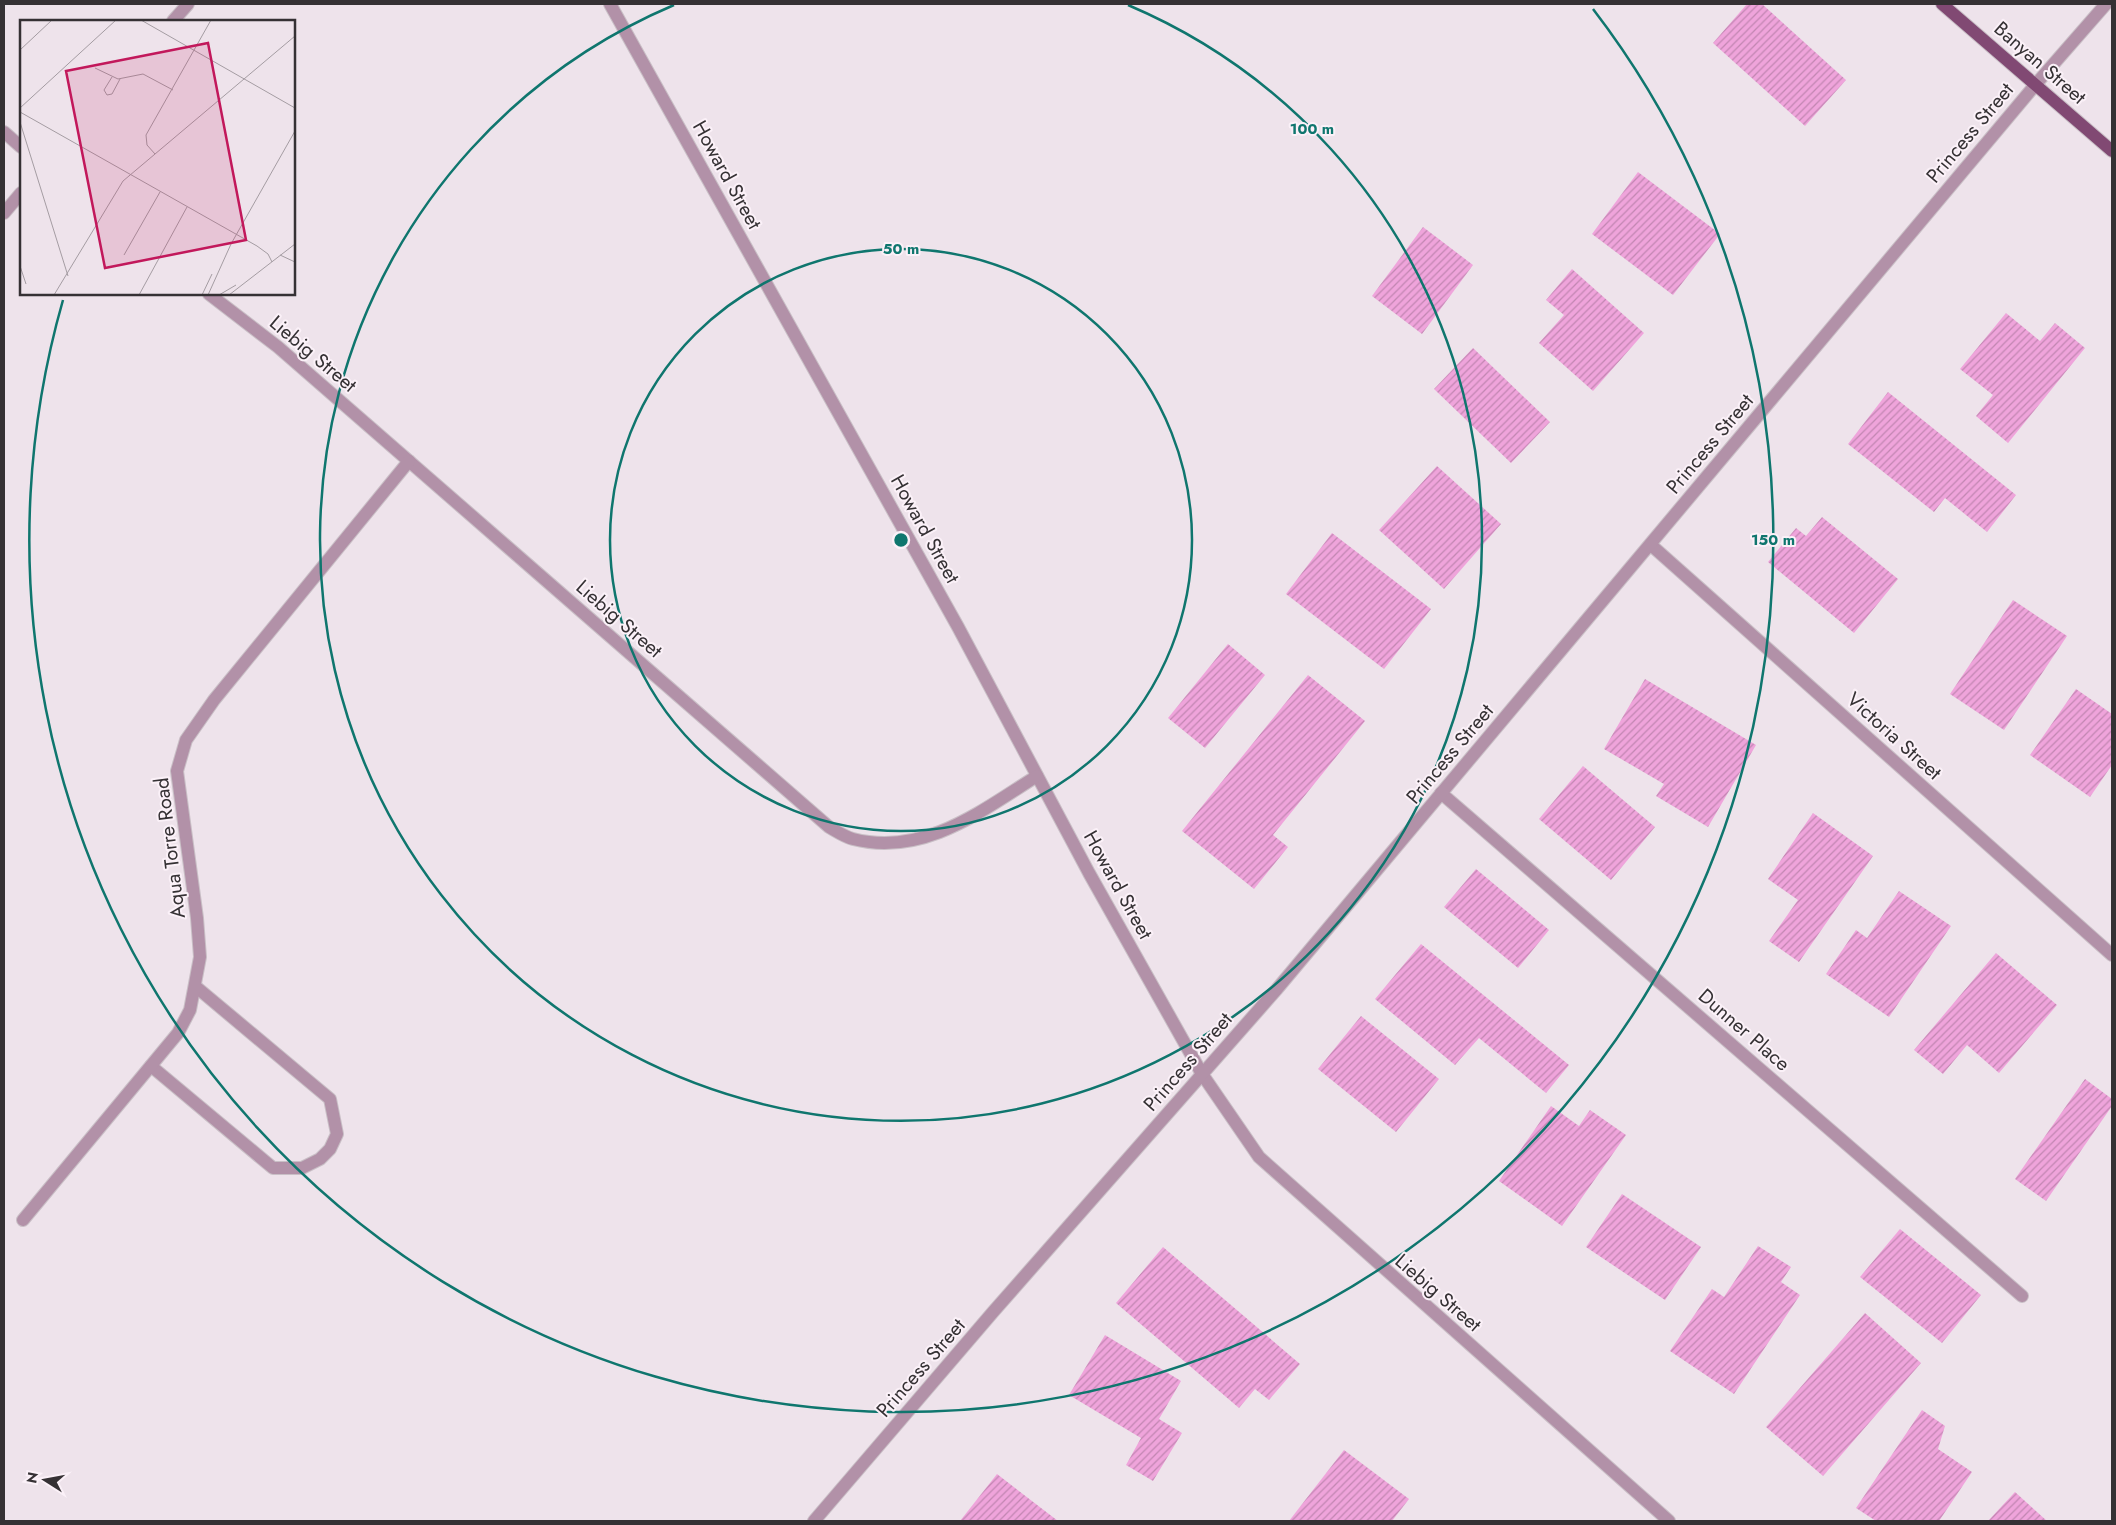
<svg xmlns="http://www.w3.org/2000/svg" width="2116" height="1525" font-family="Jost,sans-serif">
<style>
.building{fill:url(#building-hatch)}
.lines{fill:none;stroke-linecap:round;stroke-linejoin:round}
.lane-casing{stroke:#c9bfc6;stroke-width:14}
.street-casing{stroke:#c9bfc6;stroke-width:14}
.primary-casing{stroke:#c9bfc6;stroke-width:14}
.lane{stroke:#b291a8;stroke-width:12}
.street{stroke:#b291a8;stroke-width:12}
.primary{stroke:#814973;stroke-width:12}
.ring{fill:none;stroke:#0f766e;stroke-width:2.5}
.labels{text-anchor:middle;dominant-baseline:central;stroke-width:4;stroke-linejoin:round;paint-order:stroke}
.street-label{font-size:20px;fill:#353134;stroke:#fbf1f8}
.inset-road{fill:none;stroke:#a49ca2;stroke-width:1}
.view{fill:#c2185b;fill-opacity:0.15;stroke:#c2185b;stroke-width:2.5}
.inset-edge{fill:none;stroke:#353134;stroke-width:2.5}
.centre{fill:#0f766e;stroke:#fbf1f8;stroke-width:2.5}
.ring-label{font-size:15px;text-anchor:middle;font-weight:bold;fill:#0f766e;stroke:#fbf1f8;stroke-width:4;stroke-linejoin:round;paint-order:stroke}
</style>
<defs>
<pattern id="building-hatch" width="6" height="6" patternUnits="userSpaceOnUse" patternTransform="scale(1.25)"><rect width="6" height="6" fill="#efa4db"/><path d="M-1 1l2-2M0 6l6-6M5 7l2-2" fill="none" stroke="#c286b2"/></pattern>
</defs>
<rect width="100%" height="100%" fill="#eee3eb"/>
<g class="building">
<path d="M 1747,4 L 1762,4 L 1846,80 L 1805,126 L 1713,43 Z"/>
<path d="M 1638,172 L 1720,234 L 1673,295 L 1592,234 Z"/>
<path d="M 1423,227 L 1473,265 L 1422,334 L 1372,296 Z"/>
<path d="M 1572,269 L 1644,333 L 1593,391 L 1539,343 L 1564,315 L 1546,300 Z"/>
<path d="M 2006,313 L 2040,341 L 2055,323 L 2085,348 L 2008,443 L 1976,416 L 1993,395 L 1960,369 Z"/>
<path d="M 1473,348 L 1550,422 L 1511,463 L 1434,389 Z"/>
<path d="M 1888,392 L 2016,495 L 1987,532 L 1945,498 L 1934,512 L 1848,444 Z"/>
<path d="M 1437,466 L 1501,524 L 1444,589 L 1379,530 Z"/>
<path d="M 1822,517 L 1898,579 L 1854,633 L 1768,562 L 1796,528 L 1806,536 Z"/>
<path d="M 1332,533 L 1431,609 L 1384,669 L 1286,594 Z"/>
<path d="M 2013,600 L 2067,636 L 2004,730 L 1950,694 Z"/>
<path d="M 1228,644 L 1265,675 L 1205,748 L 1168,718 Z"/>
<path d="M 1308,675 L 1365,721 L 1273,835 L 1288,847 L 1254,889 L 1182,831 Z"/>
<path d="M 1645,679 L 1756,745 L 1708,827 L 1656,796 L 1664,784 L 1604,749 Z"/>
<path d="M 2076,689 L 2112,714 L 2112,765 L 2090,797 L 2030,755 Z"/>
<path d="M 1583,766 L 1655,827 L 1611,880 L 1539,819 Z"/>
<path d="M 1813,813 L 1873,856 L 1799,962 L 1769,941 L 1798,900 L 1768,879 Z"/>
<path d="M 1476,869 L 1549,930 L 1518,968 L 1444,907 Z"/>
<path d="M 1899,891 L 1951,926 L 1889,1017 L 1826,974 L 1856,930 L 1867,938 Z"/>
<path d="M 1421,944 L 1569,1065 L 1546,1093 L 1479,1038 L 1455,1065 L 1375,999 Z"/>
<path d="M 1996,953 L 2057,1005 L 1999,1073 L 1967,1045 L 1943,1074 L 1914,1050 Z"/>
<path d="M 1361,1016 L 1439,1079 L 1396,1132 L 1318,1069 Z"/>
<path d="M 2085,1079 L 2112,1099 L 2112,1106 L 2046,1201 L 2015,1179 Z"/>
<path d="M 1551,1106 L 1579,1126 L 1590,1110 L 1626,1135 L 1562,1226 L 1499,1181 Z"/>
<path d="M 1622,1194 L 1701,1247 L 1665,1300 L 1586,1247 Z"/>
<path d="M 1900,1229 L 1981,1295 L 1942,1343 L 1860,1277 Z"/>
<path d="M 1758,1246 L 1791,1267 L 1781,1282 L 1800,1295 L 1734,1394 L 1670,1351 L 1712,1289 L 1724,1297 Z"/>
<path d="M 1163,1247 L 1300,1364 L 1269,1400 L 1255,1389 L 1239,1408 L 1116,1303 Z"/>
<path d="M 1865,1313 L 1921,1363 L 1823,1476 L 1766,1427 Z"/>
<path d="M 1105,1335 L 1181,1381 L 1159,1419 L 1182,1433 L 1153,1481 L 1126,1465 L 1141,1438 L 1069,1395 Z"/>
<path d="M 1922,1410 L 1945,1426 L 1938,1449 L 1972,1472 L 1939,1521 L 1876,1521 L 1856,1508 Z"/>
<path d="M 1344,1450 L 1409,1499 L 1392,1521 L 1289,1521 Z"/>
<path d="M 997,1474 L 1058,1521 L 960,1521 Z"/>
<path d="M 2015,1492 L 2047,1521 L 1988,1521 Z"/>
</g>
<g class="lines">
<g class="lane-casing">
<g id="lane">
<path d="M 1441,793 L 2022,1296"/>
<path d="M 151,1066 L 273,1168 L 302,1168 L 320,1159 L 330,1149 L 337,1134 L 330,1099 L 195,986"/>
</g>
</g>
<g class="street-casing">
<g id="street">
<path d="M 610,4 L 958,627 L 1089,873 L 1202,1074 L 1259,1157 L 1669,1521"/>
<path d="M 173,21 L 188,4"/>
<path d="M 4,132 L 21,147"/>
<path d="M 4,213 L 21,193"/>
<path d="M 209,294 L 278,347 L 829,827 C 836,831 845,837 853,839 C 924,857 981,811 1037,776"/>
<path d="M 1651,545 L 2112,955"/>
<path d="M 23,1220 L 178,1033 L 190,1010 L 200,957 L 197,918 L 177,771 L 186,740 L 214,700 L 409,461"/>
<path d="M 814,1521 L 993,1312 L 1277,989 L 2036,84 L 2106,4"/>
</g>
</g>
<g class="primary-casing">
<path id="primary" d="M 1942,4 L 2112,151"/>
</g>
<use href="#lane" class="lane"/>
<use href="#street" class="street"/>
<use href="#primary" class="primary"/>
</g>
<g class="ring">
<circle cx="901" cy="540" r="291"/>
<path d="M1128 5A581 581 0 1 1 674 5"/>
<path d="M1593 9A872 872 0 1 1 63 300"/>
</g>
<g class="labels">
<g class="street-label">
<text transform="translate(2040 63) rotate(41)">Banyan Street</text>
<text transform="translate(1970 133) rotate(-50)">Princess Street</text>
<text transform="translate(727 175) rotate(61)">Howard Street</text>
<text transform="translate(313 354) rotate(40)">Liebig Street</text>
<text transform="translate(1710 444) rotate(-50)">Princess Street</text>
<text transform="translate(925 529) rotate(61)">Howard Street</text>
<text transform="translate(619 619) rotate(41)">Liebig Street</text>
<text transform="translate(1894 736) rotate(42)">Victoria Street</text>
<text transform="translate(1450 754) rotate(-50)">Princess Street</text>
<text transform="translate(170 848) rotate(-97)">Aqua Torre Road</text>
<text transform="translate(1118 885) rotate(61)">Howard Street</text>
<text transform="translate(1744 1030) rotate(41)">Dunner Place</text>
<text transform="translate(1188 1062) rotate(-49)">Princess Street</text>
<text transform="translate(1438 1293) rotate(41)">Liebig Street</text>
<text transform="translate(921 1368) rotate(-49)">Princess Street</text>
</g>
</g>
<g transform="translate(20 20)">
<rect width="275" height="275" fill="#eee3eb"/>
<path class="inset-road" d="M 121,0 L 275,88M 0,30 L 32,0M 75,48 L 98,59 L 123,54 L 153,70M 92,57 L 84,70 L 87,75 L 92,74 L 100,59M 0,88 L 96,0M 0,92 L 237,226 L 248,234 L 252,242M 0,102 L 48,256M 135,134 L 127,125 L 126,115 L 191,0M 104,235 L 140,172M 260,235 L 275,242M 0,246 L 6,264M 34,275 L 103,161 L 275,16M 119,275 L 167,187M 182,275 L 192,254M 188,275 L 211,224 L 275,111M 199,275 L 216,265M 209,275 L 275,224"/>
<path class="view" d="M 188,23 L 226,220 L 85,248 L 46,51 Z"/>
<rect width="275" height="275" class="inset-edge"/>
</g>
<circle cx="901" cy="540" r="8" class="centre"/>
<g class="ring-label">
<text x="1312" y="134">100 m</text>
<text x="901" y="254">50 m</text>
<text x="1773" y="545">150 m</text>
</g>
<rect width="2116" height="1525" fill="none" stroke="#353134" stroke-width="10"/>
<g transform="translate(45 1480) rotate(281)" stroke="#fbf1f8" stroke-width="4" paint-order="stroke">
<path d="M0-4L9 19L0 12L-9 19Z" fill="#353134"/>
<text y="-8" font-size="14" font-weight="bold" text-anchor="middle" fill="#353134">N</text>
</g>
</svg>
